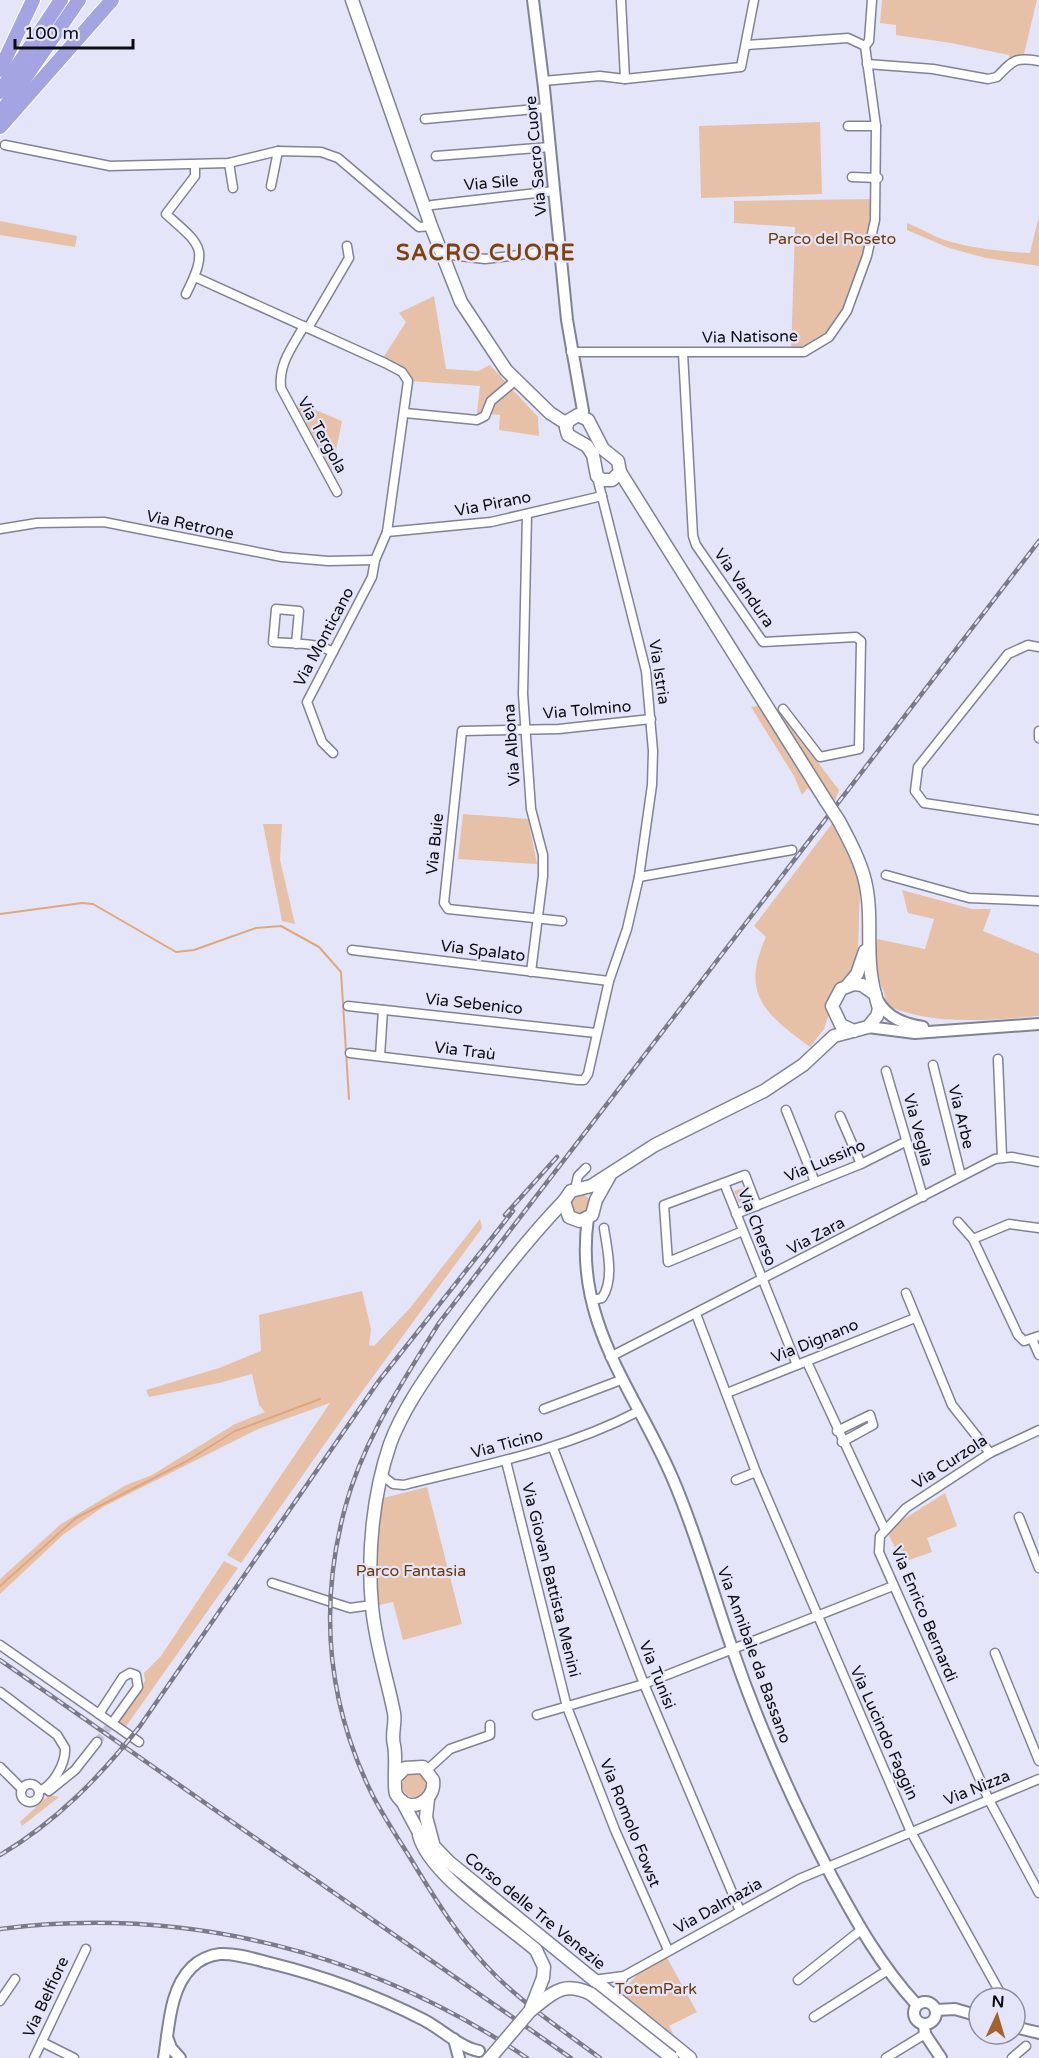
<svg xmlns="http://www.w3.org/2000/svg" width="1039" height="2058" font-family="'Varela Round',sans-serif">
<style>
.green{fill:#e7c1a7}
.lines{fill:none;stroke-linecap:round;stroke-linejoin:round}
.stream{stroke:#e0a77f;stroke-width:2}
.minor-tunnel{stroke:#c4c4d6;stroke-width:8;stroke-dasharray:8 4;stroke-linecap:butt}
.minor-casing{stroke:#818294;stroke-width:11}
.tertiary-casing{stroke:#818294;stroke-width:14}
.secondary-casing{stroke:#818294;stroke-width:15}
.trunk-casing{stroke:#fff;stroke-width:16}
.minor{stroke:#fff;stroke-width:8}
.tertiary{stroke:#fff;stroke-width:10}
.secondary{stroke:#fff;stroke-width:12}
.trunk{stroke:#a4a4e2;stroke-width:14}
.rail-casing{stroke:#7a7a88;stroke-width:4.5}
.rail{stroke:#e4e5f9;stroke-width:2;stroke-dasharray:7;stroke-linecap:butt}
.secondary-bridge-casing{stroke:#818294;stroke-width:15;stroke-linecap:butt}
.secondary-bridge{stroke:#fff;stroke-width:12}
.labels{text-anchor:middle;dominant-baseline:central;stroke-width:4.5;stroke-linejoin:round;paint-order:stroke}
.street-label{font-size:16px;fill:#0c0c13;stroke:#e4e5f9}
.park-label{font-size:16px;fill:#6d3808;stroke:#e4e5f9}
.district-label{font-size:22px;font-weight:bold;letter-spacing:1.5px;fill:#7c420f;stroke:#e4e5f9}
</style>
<rect width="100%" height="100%" fill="#e4e5f9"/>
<g class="green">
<path d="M 882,0 L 1037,0 L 1024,54 L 1020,59 L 1011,61 L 1009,55 L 951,43 L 896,35 L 896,25 L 880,23 Z"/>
<path d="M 820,122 L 822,194 L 701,198 L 699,126 Z"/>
<path d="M 874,199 C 868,242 860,302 829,335 C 821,343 802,348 791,354 L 795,227 L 734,223 L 734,201 Z"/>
<path d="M 1039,216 L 1039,266 L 986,258 L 949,248 L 907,230 L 907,223 C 918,227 926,232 937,237 C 960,247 1004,252 1030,253 Z"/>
<path d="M 0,221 L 77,236 L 75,247 L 0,235 Z"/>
<path d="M 434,296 L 446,369 L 478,371 L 490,365 L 538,417 L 539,436 L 499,430 L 500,415 L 477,413 L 480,386 L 410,381 L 406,368 L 383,358 L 406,322 L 399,313 Z"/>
<path d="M 301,404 L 342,421 L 332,470 L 297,406 Z"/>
<path d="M 762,705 L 827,813 L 808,788 L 802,795 L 794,776 L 751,707 Z"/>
<path d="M 778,710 L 839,790 L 835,801 L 828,792 Z"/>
<path d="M 463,814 L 528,819 L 537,864 L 458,859 Z"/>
<path d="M 834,821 L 853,865 L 860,889 L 858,948 L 851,972 L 832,990 L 829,1014 L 824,1029 L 810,1047 C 765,1014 740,994 766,937 L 754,926 Z"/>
<path d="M 263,824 L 282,824 L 280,860 L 295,924 L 282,921 Z"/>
<path d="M 902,890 L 972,909 L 991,909 L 983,931 L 1039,954 L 1039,1016 C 986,1020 937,1026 887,1006 L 884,992 L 873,967 L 877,939 L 925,949 L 934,919 L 908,913 Z"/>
<path d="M 746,1187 L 751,1198 L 739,1203 L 734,1191 Z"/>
<circle cx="580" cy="1204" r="10"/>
<path d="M 480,1219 L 482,1228 L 350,1408 L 241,1563 L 227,1555 L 330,1403 L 258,1429 L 103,1507 L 64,1534 L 0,1594 L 0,1579 L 61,1524 L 126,1485 L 152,1475 L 235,1424 L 265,1412 L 259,1405 L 252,1374 L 219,1383 L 149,1397 L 146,1390 L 219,1368 L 261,1351 L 259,1315 L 362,1291 L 371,1329 L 369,1345 L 374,1346 L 410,1308 Z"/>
<path d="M 427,1487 L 462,1624 L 403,1640 L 393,1602 L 375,1606 L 376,1545 L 383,1498 Z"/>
<path d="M 945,1493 L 957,1526 L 927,1538 L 932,1552 L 909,1560 L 897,1551 L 889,1536 L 893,1526 Z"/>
<path d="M 224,1561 L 238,1568 L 122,1732 L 113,1725 L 145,1681 L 144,1673 L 161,1656 Z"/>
<circle cx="414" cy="1785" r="12"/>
<path d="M 49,1795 L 59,1797 L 22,1826 L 20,1822 Z"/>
<path d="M 666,1956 L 697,2012 L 669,2026 L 674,2035 L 621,1992 L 639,1973 Z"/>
</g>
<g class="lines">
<g class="stream">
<path d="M 0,914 L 82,903 L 93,904 L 176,952 L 194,950 L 256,928 L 281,926 L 319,947 L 341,972 L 349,1099"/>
<path d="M 0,1586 L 76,1518 L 187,1461 L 235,1431 L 320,1399"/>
</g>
<path class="minor-tunnel" d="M 97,1742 L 115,1719"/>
<g class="minor-casing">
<g id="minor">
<path d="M 621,0 L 625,79"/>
<path d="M 865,46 L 869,41 L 872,0"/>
<path d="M 867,64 L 933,69 L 988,79 L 997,77 C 1013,60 1015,57 1039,61"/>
<path d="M 543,81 L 600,76 L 625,79 L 741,67 L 754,0"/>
<path d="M 425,119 L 546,108"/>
<path d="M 848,126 L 876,126"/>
<path d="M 5,145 L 110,166 L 229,163 L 278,151 L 321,152 L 338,158 L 419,227 L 431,226"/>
<path d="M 436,156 L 550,147"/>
<path d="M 229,163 L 233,188"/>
<path d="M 852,177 L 878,178"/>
<path d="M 271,186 L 278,151"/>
<path d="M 432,205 L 554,191"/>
<path d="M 451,255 L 485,259 L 560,250"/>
<path d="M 195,277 L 385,363 L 402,372 L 408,381 L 387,532 L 375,560 L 372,577 L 307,702 L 322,742 L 333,753"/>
<path d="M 186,294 C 209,248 202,246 166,214 L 195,176 L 195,165"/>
<path d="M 304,326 C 293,346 278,364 281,388 L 337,492"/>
<path d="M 308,328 L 349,258 L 347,246"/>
<path d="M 571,352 L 804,352 L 829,337 L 847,311 L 867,256 L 875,220 L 876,126 L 865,46 L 848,38 L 747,45"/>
<path d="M 683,353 L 693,536 L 696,545 L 763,642 L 856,637 L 861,641 L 859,749 L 820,757 L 783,709"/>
<path d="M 405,413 L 477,420 L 485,416 L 491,401 L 516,380"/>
<path d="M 527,514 L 523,694 L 531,809 L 543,855 L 543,876 L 531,972"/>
<path d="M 0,529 L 37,523 L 104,522 L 282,557 L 328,561 L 375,560"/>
<path d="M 387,532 L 491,522 L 602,496"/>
<path d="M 296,644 L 299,611 L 276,609 L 273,642 C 293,644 316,642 333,652"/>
<path d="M 1039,647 L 1028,645 L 1008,654 L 918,767 L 915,791 L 924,803 L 1039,820"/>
<path d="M 1039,731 L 1039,738"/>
<path d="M 886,875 L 969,898 L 1039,901"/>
<path d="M 639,877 L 792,850"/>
<path d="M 562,921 L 448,909 L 444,903 L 462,731 L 559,729 L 651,719"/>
<path d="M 352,950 L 609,981"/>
<path d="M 348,1006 L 596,1033"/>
<path d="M 350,1053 L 578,1080 L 584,1080 L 588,1074 L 609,981 L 627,929 L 639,877 L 652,785 L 653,751 L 646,671 L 597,477"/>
<path d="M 380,1056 L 383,1010"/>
<path d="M 998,1059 L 1002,1157"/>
<path d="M 933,1065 L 961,1176"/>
<path d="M 886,1071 L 923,1197"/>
<path d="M 786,1110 L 815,1182"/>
<path d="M 840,1116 L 861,1164"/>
<path d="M 724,1183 L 797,1365"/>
<path d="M 575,1189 L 578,1176 L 586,1168"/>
<path d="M 736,1214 L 861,1164 L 905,1142"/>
<path d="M 958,1222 L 973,1239 L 1018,1335 L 1024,1341 L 1039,1336"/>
<path d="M 743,1231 L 668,1262 L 664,1205 L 745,1175 L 757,1206"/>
<path d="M 973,1239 L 1009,1224 L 1039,1228"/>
<path d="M 906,1293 L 952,1405 L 990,1453"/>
<path d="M 592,1300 L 602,1298 C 615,1279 607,1249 604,1228"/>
<path d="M 696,1314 L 756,1472 L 911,1832 L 1003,1998"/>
<path d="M 1032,1339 L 1039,1355"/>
<path d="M 610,1357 L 995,1159 L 1012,1157 L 1039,1162"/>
<path d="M 807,1362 L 885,1530"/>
<path d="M 727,1393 L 915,1318"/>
<path d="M 544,1409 L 621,1380"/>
<path d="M 1039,1430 L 990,1453 L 906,1508 L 880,1536 L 879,1552 L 989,1800 L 1039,1893"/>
<path d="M 837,1431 L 870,1415 L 873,1425 L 842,1442"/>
<path d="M 553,1448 L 644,1684 L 740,1911"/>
<path d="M 506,1461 L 567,1707 L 615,1830 L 668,1950"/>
<path d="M 383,1476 L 393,1484 L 404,1485 C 484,1465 564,1450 637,1412"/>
<path d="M 736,1480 L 756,1472"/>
<path d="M 1019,1517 L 1039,1568"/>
<path d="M 272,1583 L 350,1608 L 372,1605"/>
<path d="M 0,1645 L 99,1714 L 123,1677 L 130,1673 L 136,1675 L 138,1687 L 115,1719"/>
<path d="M 995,1653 L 1039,1761"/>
<path d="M 0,1692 L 57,1735 L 65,1748 C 66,1763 53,1786 39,1791"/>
<path d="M 99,1714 L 139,1742"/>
<path d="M 537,1715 L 644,1684 L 893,1586"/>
<path d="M 0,1767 L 22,1789"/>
<path d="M 427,1770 L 450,1749 L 490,1735 L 490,1725"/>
<circle cx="30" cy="1793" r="9"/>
<path d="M 46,1788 L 49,1791 L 75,1770 L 97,1742"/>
<path d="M 593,1980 L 624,1976 L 799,1879 L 1039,1779"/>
<path d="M 798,1980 L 861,1930"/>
<path d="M 614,1998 L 624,1976"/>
<path d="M 0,2001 L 15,1979"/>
<path d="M 814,2017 L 888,1970"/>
<path d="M 42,2042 L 74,2058"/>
<path d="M 34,2058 L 86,1949"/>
<path d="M 886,2058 L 925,2034"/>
<path d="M 1012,2058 L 1026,2046"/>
</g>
</g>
<g class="tertiary-casing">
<g id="tertiary">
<path d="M 533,0 L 544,88 L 567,320 L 583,411 L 581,416"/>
<path d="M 878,1001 C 888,1018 904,1024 923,1027"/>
<path d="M 868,1027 L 915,1033 L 1039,1024"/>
<path d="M 588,1218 C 573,1322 634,1389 672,1477 C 696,1532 712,1591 732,1648 C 759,1727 793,1803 832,1877 C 857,1923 881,1966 917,2005"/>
<circle cx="925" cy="2013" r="11"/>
<path d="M 936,2010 L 955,2009 L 979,2016"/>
<path d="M 924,2025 L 925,2034 L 941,2058"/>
<path d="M 1015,2027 L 1039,2033"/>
<path d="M 167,2037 L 171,2048 L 180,2058"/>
<path d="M 454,2039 L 459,2058"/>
<path d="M 164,2058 C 169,2029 169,1989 192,1967 C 199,1960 210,1955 220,1954 C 236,1953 254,1959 270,1963 C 323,1976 375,1995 424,2020 C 443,2030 459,2047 479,2051"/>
</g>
</g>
<g class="secondary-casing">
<g id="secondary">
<path d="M 352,0 L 431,226 L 461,302 L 506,370 L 550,413 L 567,424"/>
<path d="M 578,415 L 588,420 L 603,449 L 618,461 L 620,472 L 612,480 L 602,480 L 597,476 L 593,455 L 587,446 L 568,435 L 566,428 L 568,421 Z"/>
<path d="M 620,472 L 826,801"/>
<path d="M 839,821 C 849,840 860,860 865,881 C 874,918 864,955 875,994"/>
<path d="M 847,986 L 857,974 L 865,951"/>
<path d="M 610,1175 L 596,1200 L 592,1215 L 580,1221 L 569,1217 L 564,1201 L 571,1191 L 591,1186 L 655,1145 L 764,1091 L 803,1065 L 834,1036 L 868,1027 L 877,1016 L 879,1009 L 875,994 L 862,985 L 854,984 L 841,989 L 832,1006 L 841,1025 L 854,1031"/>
<path d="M 396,1777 L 405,1768 L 423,1767 L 433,1780 C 436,1802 408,1816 396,1794 C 393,1787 397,1758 394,1745 C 391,1734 396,1724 394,1713 C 387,1677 375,1643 372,1606 C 367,1554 373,1494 390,1444 C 403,1409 426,1377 447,1347 C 483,1296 521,1246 564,1201"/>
<path d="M 428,1799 L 426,1817 L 433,1843"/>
<path d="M 402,1801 L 417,1829 L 449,1862 L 690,2058"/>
<path d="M 419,1835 C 429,1875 504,1922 536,1950 L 544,1967 L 543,1978"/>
</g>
</g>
<g class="trunk-casing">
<g id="trunk">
<path d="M 0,70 L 33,0"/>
<path d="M 0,92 L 61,0"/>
<path d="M 0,114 L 79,0"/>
<path d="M 0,127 L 112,0"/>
</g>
</g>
<use href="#minor" class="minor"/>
<use href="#tertiary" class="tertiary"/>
<use href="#secondary" class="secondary"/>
<use href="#trunk" class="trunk"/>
<g class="rail-casing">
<g id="rail">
<path d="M 505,1215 L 557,1157"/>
<path d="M 0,1660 L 571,2058"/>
<path d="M 0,1855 C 56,1822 100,1777 140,1726 L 378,1382 L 513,1211"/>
<path d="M 0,1929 C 187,1905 371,1953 527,2058"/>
<path d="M 600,2058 C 565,2032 528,2007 497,1977 C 461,1942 435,1899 409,1856 C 396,1835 381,1813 370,1790 C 327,1700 319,1605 345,1508 C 363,1440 402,1383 439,1323 L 1039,541"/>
</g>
</g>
<use href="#rail" class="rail"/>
<g class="secondary-bridge-casing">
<g id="secondary-bridge">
<path d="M 826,801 L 839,821"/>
<path d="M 530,2011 C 552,1994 562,1980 591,1994 L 672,2058"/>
<path d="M 490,2058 L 530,2011 L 543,1978"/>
</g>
</g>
<use href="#secondary-bridge" class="secondary-bridge"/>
</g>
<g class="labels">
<g class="street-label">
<text transform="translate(536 156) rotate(-95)">Via Sacro Cuore</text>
<text transform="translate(491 183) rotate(-5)">Via Sile</text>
<text transform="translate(750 337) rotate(-1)">Via Natisone</text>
<text transform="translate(322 435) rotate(61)">Via Tergola</text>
<text transform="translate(493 504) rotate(-11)">Via Pirano</text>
<text transform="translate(190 525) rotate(12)">Via Retrone</text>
<text transform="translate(744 588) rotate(55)">Via Vandura</text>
<text transform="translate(324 637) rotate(-62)">Via Monticano</text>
<text transform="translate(659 672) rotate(81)">Via Istria</text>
<text transform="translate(587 710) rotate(-5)">Via Tolmino</text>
<text transform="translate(512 745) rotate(-94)">Via Albona</text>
<text transform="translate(435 844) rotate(-84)">Via Buie</text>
<text transform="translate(483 951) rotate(7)">Via Spalato</text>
<text transform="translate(474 1004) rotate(6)">Via Sebenico</text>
<text transform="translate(465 1051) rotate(7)">Via Traù</text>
<text transform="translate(961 1117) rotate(76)">Via Arbe</text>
<text transform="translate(918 1130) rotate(75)">Via Veglia</text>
<text transform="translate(825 1161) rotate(-23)">Via Lussino</text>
<text transform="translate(757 1227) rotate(69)">Via Cherso</text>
<text transform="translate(816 1236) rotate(-28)">Via Zara</text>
<text transform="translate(815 1341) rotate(-22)">Via Dignano</text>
<text transform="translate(507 1444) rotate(-15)">Via Ticino</text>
<text transform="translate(950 1462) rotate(-33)">Via Curzola</text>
<text transform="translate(551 1580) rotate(76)">Via Giovan Battista Menini</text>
<text transform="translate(924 1614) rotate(67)">Via Enrico Bernardi</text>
<text transform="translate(754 1655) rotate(70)">Via Annibale da Bassano</text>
<text transform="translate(657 1675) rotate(68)">Via Tunisi</text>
<text transform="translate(884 1733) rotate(66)">Via Lucindo Faggin</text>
<text transform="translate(977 1788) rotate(-22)">Via Nizza</text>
<text transform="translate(630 1823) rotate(68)">Via Romolo Fowst</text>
<text transform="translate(718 1906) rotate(-29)">Via Dalmazia</text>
<text transform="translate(535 1911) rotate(39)">Corso delle Tre Venezie</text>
<text transform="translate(46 1997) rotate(-65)">Via Belfiore</text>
</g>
<g class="park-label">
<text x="832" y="239">Parco del Roseto</text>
<text x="411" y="1571">Parco Fantasia</text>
<text x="656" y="1989">TotemPark</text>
</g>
<g class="district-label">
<text x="486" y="253">SACRO CUORE</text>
</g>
</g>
<g transform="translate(997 2016) rotate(4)"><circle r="28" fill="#e4e5f9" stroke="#8e8e9d" stroke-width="1.5"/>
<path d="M0-4.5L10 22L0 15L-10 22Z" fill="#a3612d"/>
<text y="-9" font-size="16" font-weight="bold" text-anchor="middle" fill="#0c0c13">N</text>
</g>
<path d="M15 39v9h118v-9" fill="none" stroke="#0c0c13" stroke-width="3"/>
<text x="24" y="39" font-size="18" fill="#0c0c13" stroke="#e4e5f9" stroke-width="4.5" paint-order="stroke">100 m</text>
</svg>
